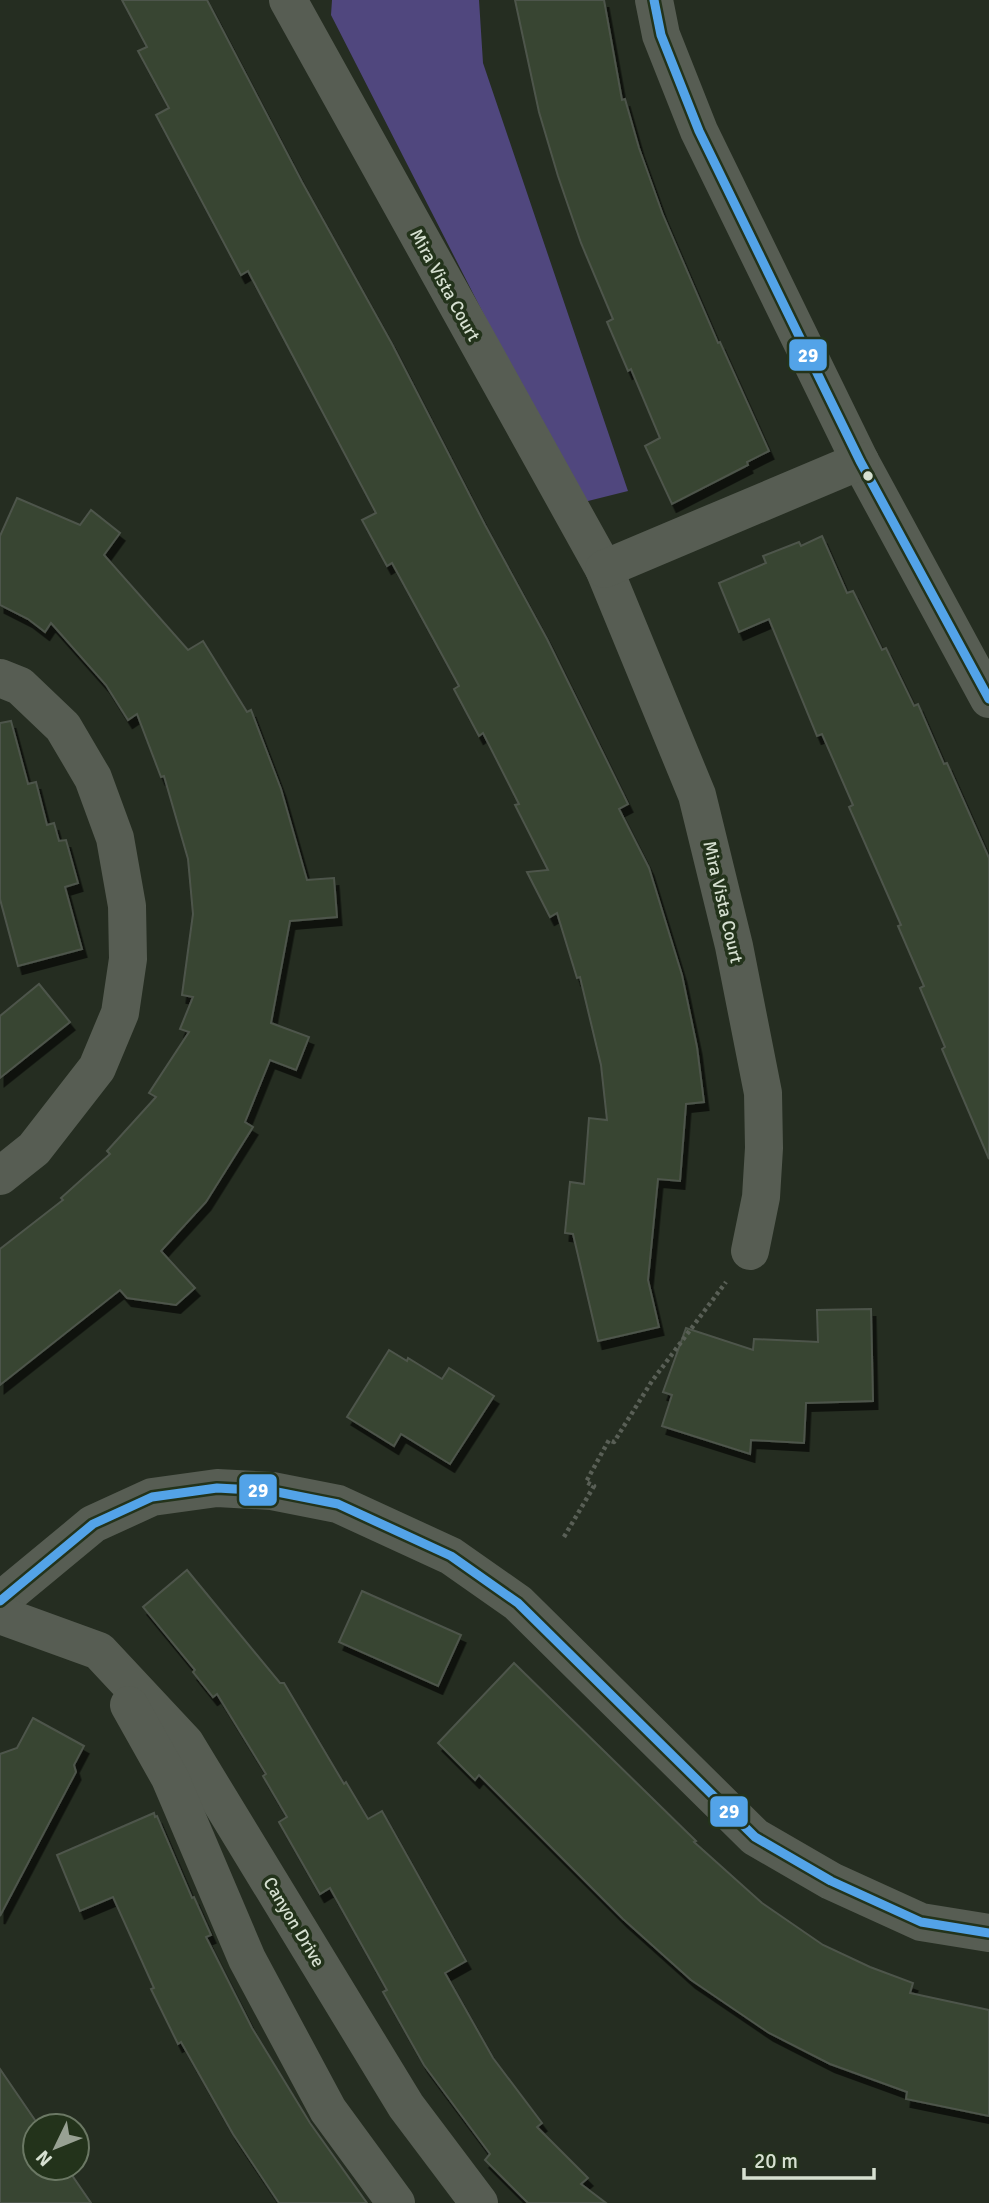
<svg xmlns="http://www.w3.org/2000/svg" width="989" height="2203" font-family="Signika,sans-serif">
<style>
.green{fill:#50477e}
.building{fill:#384530;stroke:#4e554b;stroke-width:2;filter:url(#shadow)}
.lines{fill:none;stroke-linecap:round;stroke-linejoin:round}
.path{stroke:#595f56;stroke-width:4.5;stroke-dasharray:3.5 3.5;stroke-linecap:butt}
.minor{stroke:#575d53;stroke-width:38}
.bus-1-casing{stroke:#23331b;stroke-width:14}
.bus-1{stroke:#53a3e8;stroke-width:9}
.bus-dot{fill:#d6e0d1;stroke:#23331b;stroke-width:2.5}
.labels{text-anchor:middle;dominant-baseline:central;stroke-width:7;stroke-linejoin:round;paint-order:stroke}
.street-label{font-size:18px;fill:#d6e0d1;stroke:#23331b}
.line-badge{stroke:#23331b;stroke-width:2.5}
.badge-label{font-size:19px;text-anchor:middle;font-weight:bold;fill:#fff}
</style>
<defs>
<filter id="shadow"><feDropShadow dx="4.5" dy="8" stdDeviation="0" flood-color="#0009"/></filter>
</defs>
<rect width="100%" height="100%" fill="#252d21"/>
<path class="green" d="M 332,0 L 479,0 L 483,63 L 628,491 L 580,503 L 331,15 Z"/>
<g class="building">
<path d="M 122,0 L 207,0 L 302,182 L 392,344 L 485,525 L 547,639 L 628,804 L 619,809 L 649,868 L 682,975 L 697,1047 L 704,1102 L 686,1104 L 680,1181 L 658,1179 L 648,1280 L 659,1327 L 598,1341 L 573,1234 L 565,1233 L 570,1182 L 584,1184 L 589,1118 L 607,1120 L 601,1065 L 580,977 L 577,978 L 557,913 L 550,917 L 527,872 L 548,870 L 515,805 L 519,804 L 483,733 L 479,736 L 454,689 L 459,686 L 392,563 L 387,566 L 362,520 L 376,513 L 248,271 L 241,275 L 156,115 L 169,108 L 138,51 L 147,47 Z"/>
<path d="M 515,0 L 604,0 L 622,100 L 625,99 L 639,148 L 663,215 L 718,343 L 720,342 L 769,451 L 747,462 L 748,465 L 672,504 L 645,446 L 660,438 L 631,369 L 628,371 L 607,322 L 613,319 L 581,243 L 558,176 L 539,112 Z"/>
<path d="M 17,498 L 80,525 L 91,510 L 120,533 L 104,555 L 188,650 L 203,641 L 247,712 L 251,710 L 281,789 L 307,880 L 334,878 L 337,917 L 290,921 L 271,1023 L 309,1037 L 296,1070 L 270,1060 L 245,1122 L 253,1127 L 206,1202 L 161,1251 L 195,1288 L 176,1305 L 127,1298 L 120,1290 L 0,1385 L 0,1249 L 63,1200 L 61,1198 L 110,1154 L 107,1151 L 156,1097 L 149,1093 L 189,1032 L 180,1029 L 193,997 L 182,995 L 193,914 L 188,859 L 164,776 L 161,777 L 137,714 L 128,720 L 106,685 L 51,623 L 45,632 L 28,619 L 0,605 L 0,536 Z"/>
<path d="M 822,536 L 847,593 L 853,591 L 882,650 L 886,648 L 914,706 L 918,704 L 944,764 L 947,763 L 989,858 L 989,1159 L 942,1049 L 945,1047 L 920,988 L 924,986 L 898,926 L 901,925 L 849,807 L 853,805 L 822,734 L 817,736 L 769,619 L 739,632 L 719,583 L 766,563 L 763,556 L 799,542 L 801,546 Z"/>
<path d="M 11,721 L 28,784 L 36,782 L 47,825 L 54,823 L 59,841 L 66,840 L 78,883 L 65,887 L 82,949 L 18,966 L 0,899 L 0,723 Z"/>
<path d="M 39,984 L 70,1022 L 0,1078 L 0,1016 Z"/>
<path d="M 871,1309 L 873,1401 L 806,1403 L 804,1443 L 751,1440 L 750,1454 L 662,1426 L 672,1395 L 663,1392 L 686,1328 L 753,1350 L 754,1339 L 818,1342 L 817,1310 Z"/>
<path d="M 389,1350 L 407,1361 L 408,1358 L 442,1379 L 449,1368 L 494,1396 L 450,1464 L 401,1434 L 394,1446 L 347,1417 Z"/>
<path d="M 187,1570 L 280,1683 L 284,1683 L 344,1784 L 346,1782 L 368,1819 L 382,1811 L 466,1961 L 445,1973 L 493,2058 L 542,2123 L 537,2127 L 588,2178 L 581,2184 L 606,2203 L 528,2203 L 485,2160 L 490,2154 L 424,2065 L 383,1992 L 387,1990 L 330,1888 L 320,1894 L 279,1822 L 287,1817 L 263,1776 L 266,1774 L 217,1694 L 213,1697 L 193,1672 L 195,1670 L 143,1607 Z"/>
<path d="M 362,1591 L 461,1635 L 438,1686 L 339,1642 Z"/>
<path d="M 514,1663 L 696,1841 L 694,1842 L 762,1903 L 823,1945 L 870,1967 L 913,1983 L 910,1993 L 989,2010 L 989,2116 L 906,2099 L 907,2092 L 830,2064 L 769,2033 L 691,1980 L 623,1919 L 479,1775 L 475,1780 L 438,1743 Z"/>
<path d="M 33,1718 L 84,1746 L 74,1765 L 76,1772 L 0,1916 L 0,1754 L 17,1748 Z"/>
<path d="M 154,1813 L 155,1817 L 157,1816 L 192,1898 L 194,1897 L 211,1935 L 206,1937 L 252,2028 L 310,2123 L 367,2203 L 279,2203 L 233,2134 L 181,2042 L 178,2044 L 151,1989 L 154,1988 L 113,1897 L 80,1911 L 57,1855 Z"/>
<path d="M 0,2069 L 39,2126 L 35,2126 L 35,2168 L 67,2168 L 91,2203 L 0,2203 Z"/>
</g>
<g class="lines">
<path class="path" d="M 564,1537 L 594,1486 L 586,1482 L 609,1440 L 614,1442 L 652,1381 L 726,1282"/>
<g class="minor">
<path d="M 288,0 L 604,569 L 697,795 L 734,946 L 763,1093 L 764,1148 L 761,1197 L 750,1251"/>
<path d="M 654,0 L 661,35 L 699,131 L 860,461 L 989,699"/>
<path d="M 604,569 L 860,461"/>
<path d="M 0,678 L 20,686 L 63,727 L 93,778 L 115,838 L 127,906 L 128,959 L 120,1013 L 97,1068 L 34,1149 L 0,1176"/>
<path d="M 0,1601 L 93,1524 L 152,1497 L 217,1488 L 272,1491 L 338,1504 L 451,1556 L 518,1603 L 755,1837 L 831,1881 L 921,1922 L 989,1933"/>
<path d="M 0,1615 L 99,1651 L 185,1743 L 406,2106 L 479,2203"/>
<path d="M 129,1705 L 170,1778 L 247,1959 L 328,2110 L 396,2203"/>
</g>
<g class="bus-1-casing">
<g id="bus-1">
<path d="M 654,0 L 661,35 L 699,131 L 860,461 L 989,699"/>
<path d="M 0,1601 L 93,1524 L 152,1497 L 217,1488 L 272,1491 L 338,1504 L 451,1556 L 518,1603 L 755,1837 L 831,1881 L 921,1922 L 989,1933"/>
</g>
</g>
<use href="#bus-1" class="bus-1"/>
</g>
<circle class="bus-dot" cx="868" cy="476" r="6"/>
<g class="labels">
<g class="street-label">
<text transform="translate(445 285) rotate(61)">Mira Vista Court</text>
<text transform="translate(723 902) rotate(77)">Mira Vista Court</text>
<text transform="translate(294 1922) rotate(59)">Canyon Drive</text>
</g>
</g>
<g class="line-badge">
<rect x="788" y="338" width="40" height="34" rx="7" fill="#53a3e8"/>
<rect x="238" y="1473" width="40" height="34" rx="7" fill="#53a3e8"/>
<rect x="709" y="1795" width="40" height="33" rx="7" fill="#53a3e8"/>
</g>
<g class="badge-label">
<text x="808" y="362">29</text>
<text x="258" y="1497">29</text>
<text x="729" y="1818">29</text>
</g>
<g transform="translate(56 2147) rotate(227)"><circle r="33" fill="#23331b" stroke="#6b7864" stroke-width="2"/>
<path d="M0-5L12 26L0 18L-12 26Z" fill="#98a193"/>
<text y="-10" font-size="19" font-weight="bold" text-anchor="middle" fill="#d6e0d1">N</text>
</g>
<path d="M744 2168v10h130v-10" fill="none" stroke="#d6e0d1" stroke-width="3.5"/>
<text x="754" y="2168" font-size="21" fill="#d6e0d1" stroke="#23331b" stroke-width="5" paint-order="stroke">20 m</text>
</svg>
